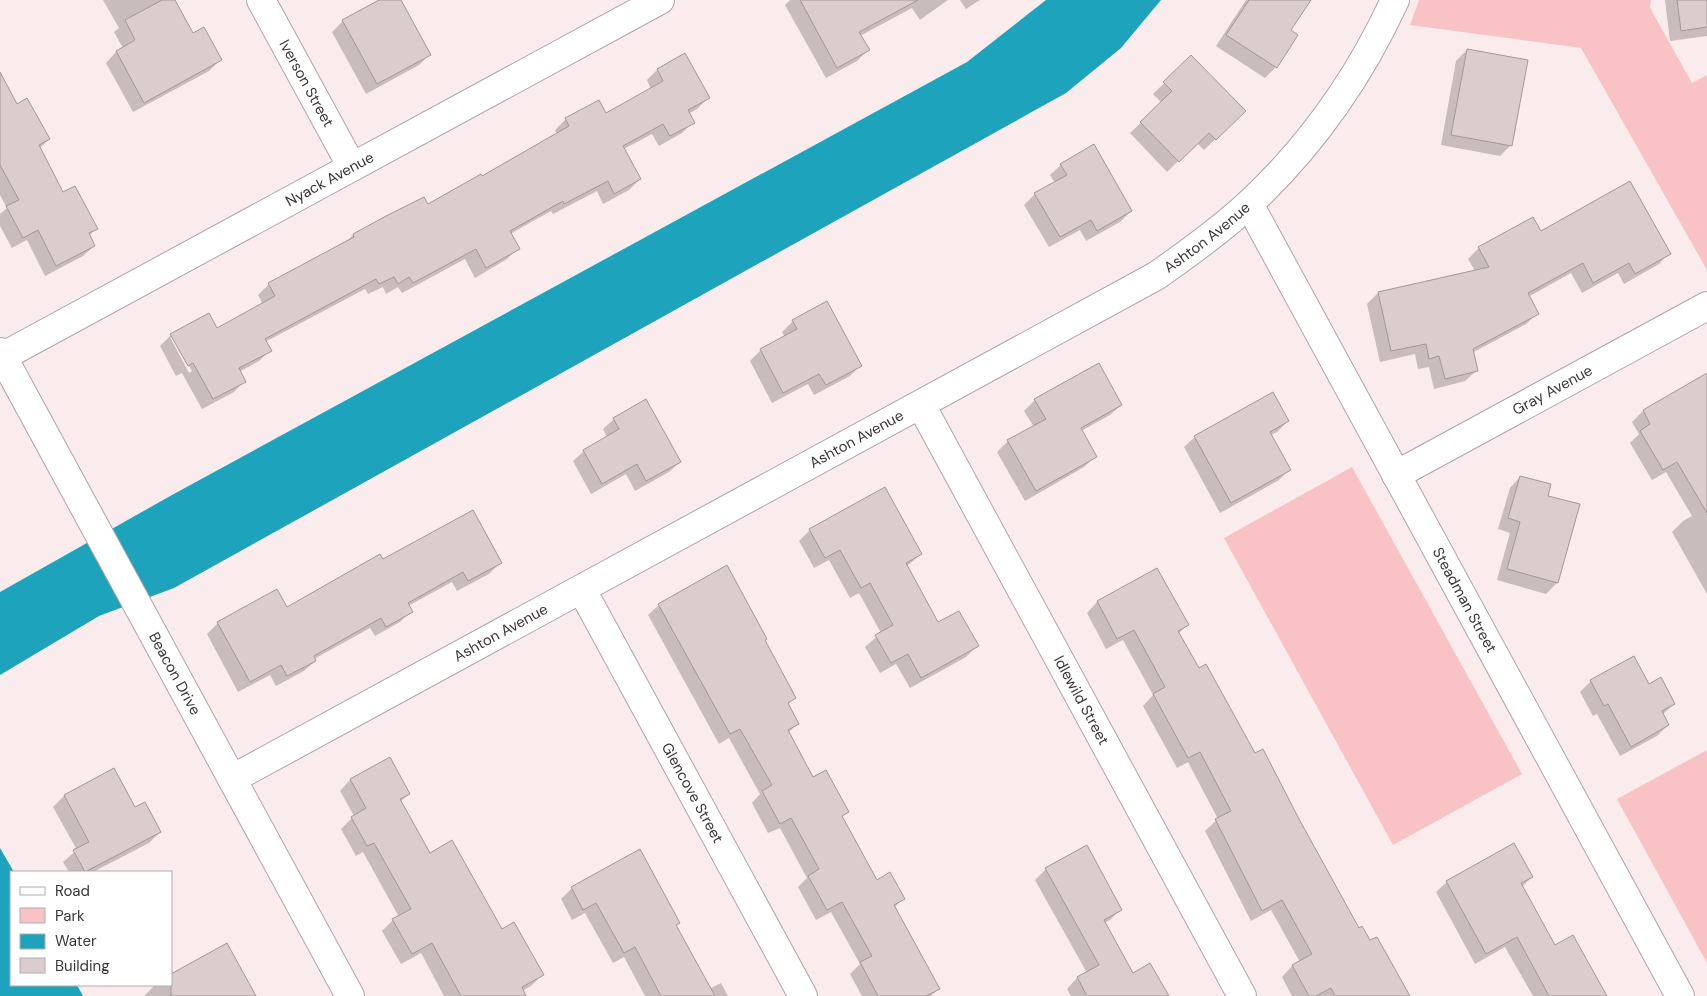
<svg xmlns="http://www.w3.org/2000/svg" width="1707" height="996" font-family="'DM Sans',sans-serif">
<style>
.green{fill:#f9c3c5}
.water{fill:#1ea3bc}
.shadow{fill:#0003;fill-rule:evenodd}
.building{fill:#dbcdcd;stroke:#a49797}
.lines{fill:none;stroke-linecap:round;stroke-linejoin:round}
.minor-casing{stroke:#b1a3a3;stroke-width:30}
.minor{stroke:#fff;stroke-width:28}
.labels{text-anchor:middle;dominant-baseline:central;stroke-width:4;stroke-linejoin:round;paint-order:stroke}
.street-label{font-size:15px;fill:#3a3435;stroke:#fff}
</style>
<rect width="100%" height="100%" fill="#faebec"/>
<g class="green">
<path d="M 1419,0 L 1651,0 L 1650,8 L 1692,83 L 1707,75 L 1707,270 L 1581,48 L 1410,25 Z"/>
<path d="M 1352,467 L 1522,774 L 1393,845 L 1224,538 Z"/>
<path d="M 1707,750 L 1707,963 L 1617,799 Z"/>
</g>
<g class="water">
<path d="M 1046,0 L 1161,0 L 1121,48 L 1066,93 L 174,588 L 99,616 L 0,675 L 0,592 L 172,495 L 967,62 Z"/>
<path d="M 0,848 L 14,872 L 11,872 L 11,985 L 77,985 L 83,996 L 0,996 Z"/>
</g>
<g class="shadow">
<path d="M 103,0 L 173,0 L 192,35 L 220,60 L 209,71 L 133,112 L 106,63 L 116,52 L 123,48 L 114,32 L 119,28 Z"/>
<path d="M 381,0 L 400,0 L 430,54 L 419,65 L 366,94 L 332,32 L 343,21 Z"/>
<path d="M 790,0 L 948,0 L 920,20 L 912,8 L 860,36 L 868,50 L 857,61 L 826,78 L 785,5 Z"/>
<path d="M 960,0 L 980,0 L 966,9 Z"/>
<path d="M 1246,0 L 1309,0 L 1289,30 L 1297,35 L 1276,67 L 1265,78 L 1216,46 Z"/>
<path d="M 1665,0 L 1707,0 L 1707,36 L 1670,41 Z"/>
<path d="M 1467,50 L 1511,145 L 1500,156 L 1441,145 L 1456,61 Z"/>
<path d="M 1191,57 L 1244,111 L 1204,150 L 1197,143 L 1167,172 L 1130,133 L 1162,103 L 1153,94 Z"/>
<path d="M 657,70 L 708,98 L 697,109 L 688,114 L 693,122 L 682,133 L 659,146 L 652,134 L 624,149 L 640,179 L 629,190 L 603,204 L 597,191 L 553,214 L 551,211 L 510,234 L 518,248 L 507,259 L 475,278 L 465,259 L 402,293 L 398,287 L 386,294 L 383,287 L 368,294 L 365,289 L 265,342 L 270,351 L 259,361 L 239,372 L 244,381 L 234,392 L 202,409 L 182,373 L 176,376 L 160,346 L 171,335 L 217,329 L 263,304 L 258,295 L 269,284 L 346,242 L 353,235 L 387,217 L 427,205 L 481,177 L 557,134 L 555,130 L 566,119 L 598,102 L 605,115 L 651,89 L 647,80 ZM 170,337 L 173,337 L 192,371 L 189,373 Z"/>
<path d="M 0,76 L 16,105 L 49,139 L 40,148 L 63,193 L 96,228 L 89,236 L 94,246 L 83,256 L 45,276 L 27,240 L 12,248 L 0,226 L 0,214 L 7,208 L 0,195 Z"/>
<path d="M 1061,165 L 1131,211 L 1120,222 L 1086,241 L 1080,230 L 1049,247 L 1024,205 L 1035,194 L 1055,183 L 1050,175 Z"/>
<path d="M 1540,232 L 1669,253 L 1659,264 L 1624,284 L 1618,273 L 1582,293 L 1571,273 L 1528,297 L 1537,314 L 1526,324 L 1472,353 L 1476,371 L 1465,381 L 1434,389 L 1429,367 L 1418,369 L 1415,354 L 1380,362 L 1367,304 L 1378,293 L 1475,271 L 1468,259 L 1479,248 Z"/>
<path d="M 793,321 L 860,366 L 850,376 L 814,395 L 808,384 L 772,403 L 750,361 L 761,350 L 785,337 L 782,332 Z"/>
<path d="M 1701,377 L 1707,387 L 1707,594 L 1672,532 L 1683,521 L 1692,516 L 1666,472 L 1652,480 L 1630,443 L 1639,434 L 1632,422 L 1643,411 Z"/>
<path d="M 1035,400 L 1121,405 L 1110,415 L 1081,431 L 1095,457 L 1084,467 L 1025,501 L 997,452 L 1008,441 L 1034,427 L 1024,411 Z"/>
<path d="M 614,419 L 680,462 L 669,472 L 635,491 L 626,474 L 591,494 L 573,461 L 584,451 L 607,438 L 603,429 Z"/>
<path d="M 1288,421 L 1277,432 L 1271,435 L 1290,469 L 1279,480 L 1220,513 L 1184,447 L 1195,437 Z"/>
<path d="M 1520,477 L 1547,496 L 1557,583 L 1546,594 L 1497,580 L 1510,533 L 1498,529 L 1510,488 Z"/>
<path d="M 885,488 L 921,554 L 906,567 L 938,624 L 977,646 L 966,657 L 910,688 L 896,664 L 880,673 L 865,647 L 881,633 L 859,593 L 850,598 L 829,560 L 814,568 L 799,541 L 810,530 Z"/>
<path d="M 382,560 L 500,563 L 489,574 L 457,591 L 452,582 L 408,606 L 411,611 L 400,622 L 375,636 L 370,628 L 314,659 L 315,661 L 304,671 L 276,686 L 270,675 L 238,692 L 207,634 L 218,623 L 286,609 Z"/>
<path d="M 1157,569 L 1187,625 L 1178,634 L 1198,670 L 1298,820 L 1359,929 L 1405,996 L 1292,996 L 1282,977 L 1292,966 L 1300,962 L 1271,910 L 1251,921 L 1205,831 L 1218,819 L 1188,762 L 1177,768 L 1143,706 L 1153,695 L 1123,640 L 1106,649 L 1087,613 L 1097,602 Z"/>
<path d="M 659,605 L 764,641 L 794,698 L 787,705 L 798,723 L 788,733 L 812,779 L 847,811 L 841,818 L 877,881 L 903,898 L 894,908 L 938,989 L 931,996 L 862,996 L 850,974 L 860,964 L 831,912 L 816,920 L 798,887 L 807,878 L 780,828 L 768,833 L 752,803 L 760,794 L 729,738 L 719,744 L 648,615 Z"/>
<path d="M 1633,658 L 1648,686 L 1674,704 L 1663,714 L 1668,725 L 1657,736 L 1620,756 L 1597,714 L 1593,716 L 1580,692 L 1591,681 Z"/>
<path d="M 114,770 L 134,809 L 160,832 L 149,843 L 93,872 L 69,872 L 63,862 L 77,850 L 53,807 L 64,796 Z"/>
<path d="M 350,780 L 409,794 L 400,802 L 429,854 L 542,975 L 531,986 L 522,991 L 525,996 L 444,996 L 421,953 L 401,964 L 382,931 L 393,920 L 399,917 L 363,852 L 356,856 L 341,829 L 354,816 L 340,791 Z"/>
<path d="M 640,851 L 675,926 L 709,989 L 721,983 L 728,996 L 645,996 L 624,957 L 613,963 L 585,913 L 572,920 L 561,899 L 572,888 Z"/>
<path d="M 1046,869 L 1121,909 L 1110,920 L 1104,923 L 1132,974 L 1167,996 L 1071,996 L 1067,989 L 1077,978 L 1087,973 L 1035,880 Z"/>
<path d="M 1532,877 L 1522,887 L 1555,946 L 1605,996 L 1533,996 L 1505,947 L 1475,964 L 1436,892 L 1447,882 Z"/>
<path d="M 155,985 L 171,985 L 254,996 L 144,996 Z"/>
</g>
<g class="building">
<path d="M 162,0 L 175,0 L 193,33 L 204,27 L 222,60 L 144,103 L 116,51 L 135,40 L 125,20 Z"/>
<path d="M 379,0 L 401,0 L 431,55 L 377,84 L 342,20 Z"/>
<path d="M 800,0 L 918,0 L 859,32 L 870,50 L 837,68 Z"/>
<path d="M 1249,0 L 1311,0 L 1291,30 L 1298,35 L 1277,68 L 1226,35 Z"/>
<path d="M 1677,0 L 1707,0 L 1707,27 L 1681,31 Z"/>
<path d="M 1467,49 L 1528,60 L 1512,146 L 1451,135 Z"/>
<path d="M 685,53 L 710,98 L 688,110 L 695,123 L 670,136 L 663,124 L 623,146 L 641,179 L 614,194 L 608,181 L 564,204 L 563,201 L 510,231 L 520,249 L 486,268 L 476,249 L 413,283 L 409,277 L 398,284 L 394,277 L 379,284 L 376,279 L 265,339 L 272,351 L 239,368 L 246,382 L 213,399 L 193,363 L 188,366 L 170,334 L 209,313 L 217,328 L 275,296 L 268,283 L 354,237 L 353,234 L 386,216 L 424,197 L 428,204 L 481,174 L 482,176 L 569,126 L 565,118 L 599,100 L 606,113 L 663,81 L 657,69 Z"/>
<path d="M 1191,55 L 1246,111 L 1216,140 L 1209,133 L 1179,162 L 1140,122 L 1172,91 L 1163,82 Z"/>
<path d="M 0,72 L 17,104 L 27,98 L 50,139 L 39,145 L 63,192 L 75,186 L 98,229 L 89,233 L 95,246 L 56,266 L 38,230 L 23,238 L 6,206 L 19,200 L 0,165 Z"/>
<path d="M 1094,144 L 1132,211 L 1097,231 L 1091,220 L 1060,237 L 1034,193 L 1067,175 L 1060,164 Z"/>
<path d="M 1630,181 L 1671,254 L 1635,274 L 1629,263 L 1593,283 L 1583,263 L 1528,293 L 1539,314 L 1473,349 L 1478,371 L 1445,379 L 1439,356 L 1429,359 L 1426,344 L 1391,351 L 1378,292 L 1489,267 L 1478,247 L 1533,217 L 1541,231 Z"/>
<path d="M 827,301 L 862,366 L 826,385 L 819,374 L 783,393 L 760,349 L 797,329 L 792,320 Z"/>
<path d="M 1099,363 L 1122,405 L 1081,428 L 1097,457 L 1036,491 L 1007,440 L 1046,419 L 1034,399 Z"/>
<path d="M 1707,373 L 1707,513 L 1677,462 L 1663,470 L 1640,431 L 1650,424 L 1643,410 Z"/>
<path d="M 1273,392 L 1289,421 L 1270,432 L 1291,470 L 1231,503 L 1194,436 Z"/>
<path d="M 646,399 L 681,462 L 646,481 L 637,464 L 602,484 L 583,450 L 619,429 L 613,418 Z"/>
<path d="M 1520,476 L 1551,484 L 1548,496 L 1580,504 L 1558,583 L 1507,569 L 1520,522 L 1508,518 Z"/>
<path d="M 885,487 L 922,554 L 906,563 L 938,622 L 959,611 L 979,646 L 921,678 L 908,654 L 891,663 L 875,635 L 893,625 L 870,583 L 861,588 L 840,550 L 825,558 L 809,529 Z"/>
<path d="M 473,510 L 502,563 L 468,581 L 463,572 L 408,603 L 413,612 L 386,627 L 381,618 L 314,656 L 316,661 L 287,676 L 281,665 L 250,682 L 217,622 L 277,589 L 287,607 L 380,554 L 383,559 Z"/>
<path d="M 727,565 L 767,639 L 765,640 L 796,698 L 788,703 L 799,724 L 788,730 L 813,777 L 826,770 L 849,812 L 842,816 L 877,880 L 890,872 L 905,899 L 894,905 L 940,989 L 926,996 L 878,996 L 860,962 L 872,956 L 842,902 L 827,910 L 808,876 L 819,869 L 791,818 L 780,824 L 762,791 L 772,785 L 740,729 L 730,734 L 658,604 Z"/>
<path d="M 1157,568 L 1189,625 L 1178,631 L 1199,668 L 1206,664 L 1255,753 L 1263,749 L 1299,819 L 1359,928 L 1362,926 L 1370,940 L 1377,937 L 1410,996 L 1335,996 L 1331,988 L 1316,996 L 1309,996 L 1292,965 L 1312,954 L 1282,900 L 1262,911 L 1215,819 L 1231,811 L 1200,752 L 1188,758 L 1153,694 L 1165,687 L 1134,630 L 1117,639 L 1097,601 Z"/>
<path d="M 1634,656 L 1649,684 L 1661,677 L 1675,704 L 1662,711 L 1669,725 L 1631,747 L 1608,704 L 1604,706 L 1590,680 Z"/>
<path d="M 390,757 L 410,794 L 400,799 L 430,853 L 452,840 L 502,929 L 514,922 L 544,975 L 522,987 L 526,996 L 461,996 L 432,943 L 412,954 L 392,919 L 411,909 L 374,843 L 367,846 L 351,817 L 366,808 L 350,779 Z"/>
<path d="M 114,768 L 135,807 L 145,802 L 161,832 L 85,872 L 73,850 L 89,842 L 64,795 Z"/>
<path d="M 1514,843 L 1533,877 L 1521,883 L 1555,945 L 1573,935 L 1607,996 L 1549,996 L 1517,937 L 1486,954 L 1446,881 Z"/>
<path d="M 1087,845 L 1122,910 L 1104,920 L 1133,973 L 1150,963 L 1169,996 L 1087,996 L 1077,977 L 1099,965 L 1045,868 Z"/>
<path d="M 640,849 L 680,923 L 676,925 L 715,996 L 661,996 L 635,947 L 624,953 L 596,903 L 583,910 L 571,887 Z"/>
<path d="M 227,943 L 256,996 L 171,996 L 171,974 Z"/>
</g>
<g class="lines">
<g class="minor-casing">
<g id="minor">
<path id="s1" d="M 261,0 L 352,167"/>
<path id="s2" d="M 1249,204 L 1680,996"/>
<path id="s3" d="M 0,352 L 350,996"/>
<path id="s4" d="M 0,358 L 660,0"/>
<path id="s5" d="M 921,405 L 1242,996"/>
<path id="s6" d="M 1396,475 L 1707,306"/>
<path id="s7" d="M 582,590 L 803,996"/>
<path id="s8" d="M 232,779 L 1156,276 C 1189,253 1221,230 1250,203 C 1311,146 1360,76 1395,0"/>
</g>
</g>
<use href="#minor" class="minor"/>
</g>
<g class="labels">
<g class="street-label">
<text stroke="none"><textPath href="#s1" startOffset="95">Iverson Street</textPath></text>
<text stroke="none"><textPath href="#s4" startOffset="375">Nyack Avenue</textPath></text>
<text stroke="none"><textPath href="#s8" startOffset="1116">Ashton Avenue</textPath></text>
<text stroke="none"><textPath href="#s6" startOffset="178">Gray Avenue</textPath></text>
<text stroke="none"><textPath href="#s8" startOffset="711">Ashton Avenue</textPath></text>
<text stroke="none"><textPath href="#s2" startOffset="451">Steadman Street</textPath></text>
<text stroke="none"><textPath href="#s8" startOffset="306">Ashton Avenue</textPath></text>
<text stroke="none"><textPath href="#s3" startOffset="366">Beacon Drive</textPath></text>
<text stroke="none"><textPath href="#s5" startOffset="336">Idlewild Street</textPath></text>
<text stroke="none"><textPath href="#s7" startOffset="231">Glencove Street</textPath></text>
</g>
</g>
<rect x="10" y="871" width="162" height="115" fill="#ffffff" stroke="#b0aeae"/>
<rect x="20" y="887" width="25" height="8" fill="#ffffff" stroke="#b0aeae"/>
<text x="55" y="896" font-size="15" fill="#3a3435">Road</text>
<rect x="20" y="908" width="25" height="15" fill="#f9c3c5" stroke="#b0aeae"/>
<text x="55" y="921" font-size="15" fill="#3a3435">Park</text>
<rect x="20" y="934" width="25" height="15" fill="#1ea3bc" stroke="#b0aeae"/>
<text x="55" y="946" font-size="15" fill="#3a3435">Water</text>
<rect x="20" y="958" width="25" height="15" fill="#dbcdcd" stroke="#b0aeae"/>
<text x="55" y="971" font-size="15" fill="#3a3435">Building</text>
</svg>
